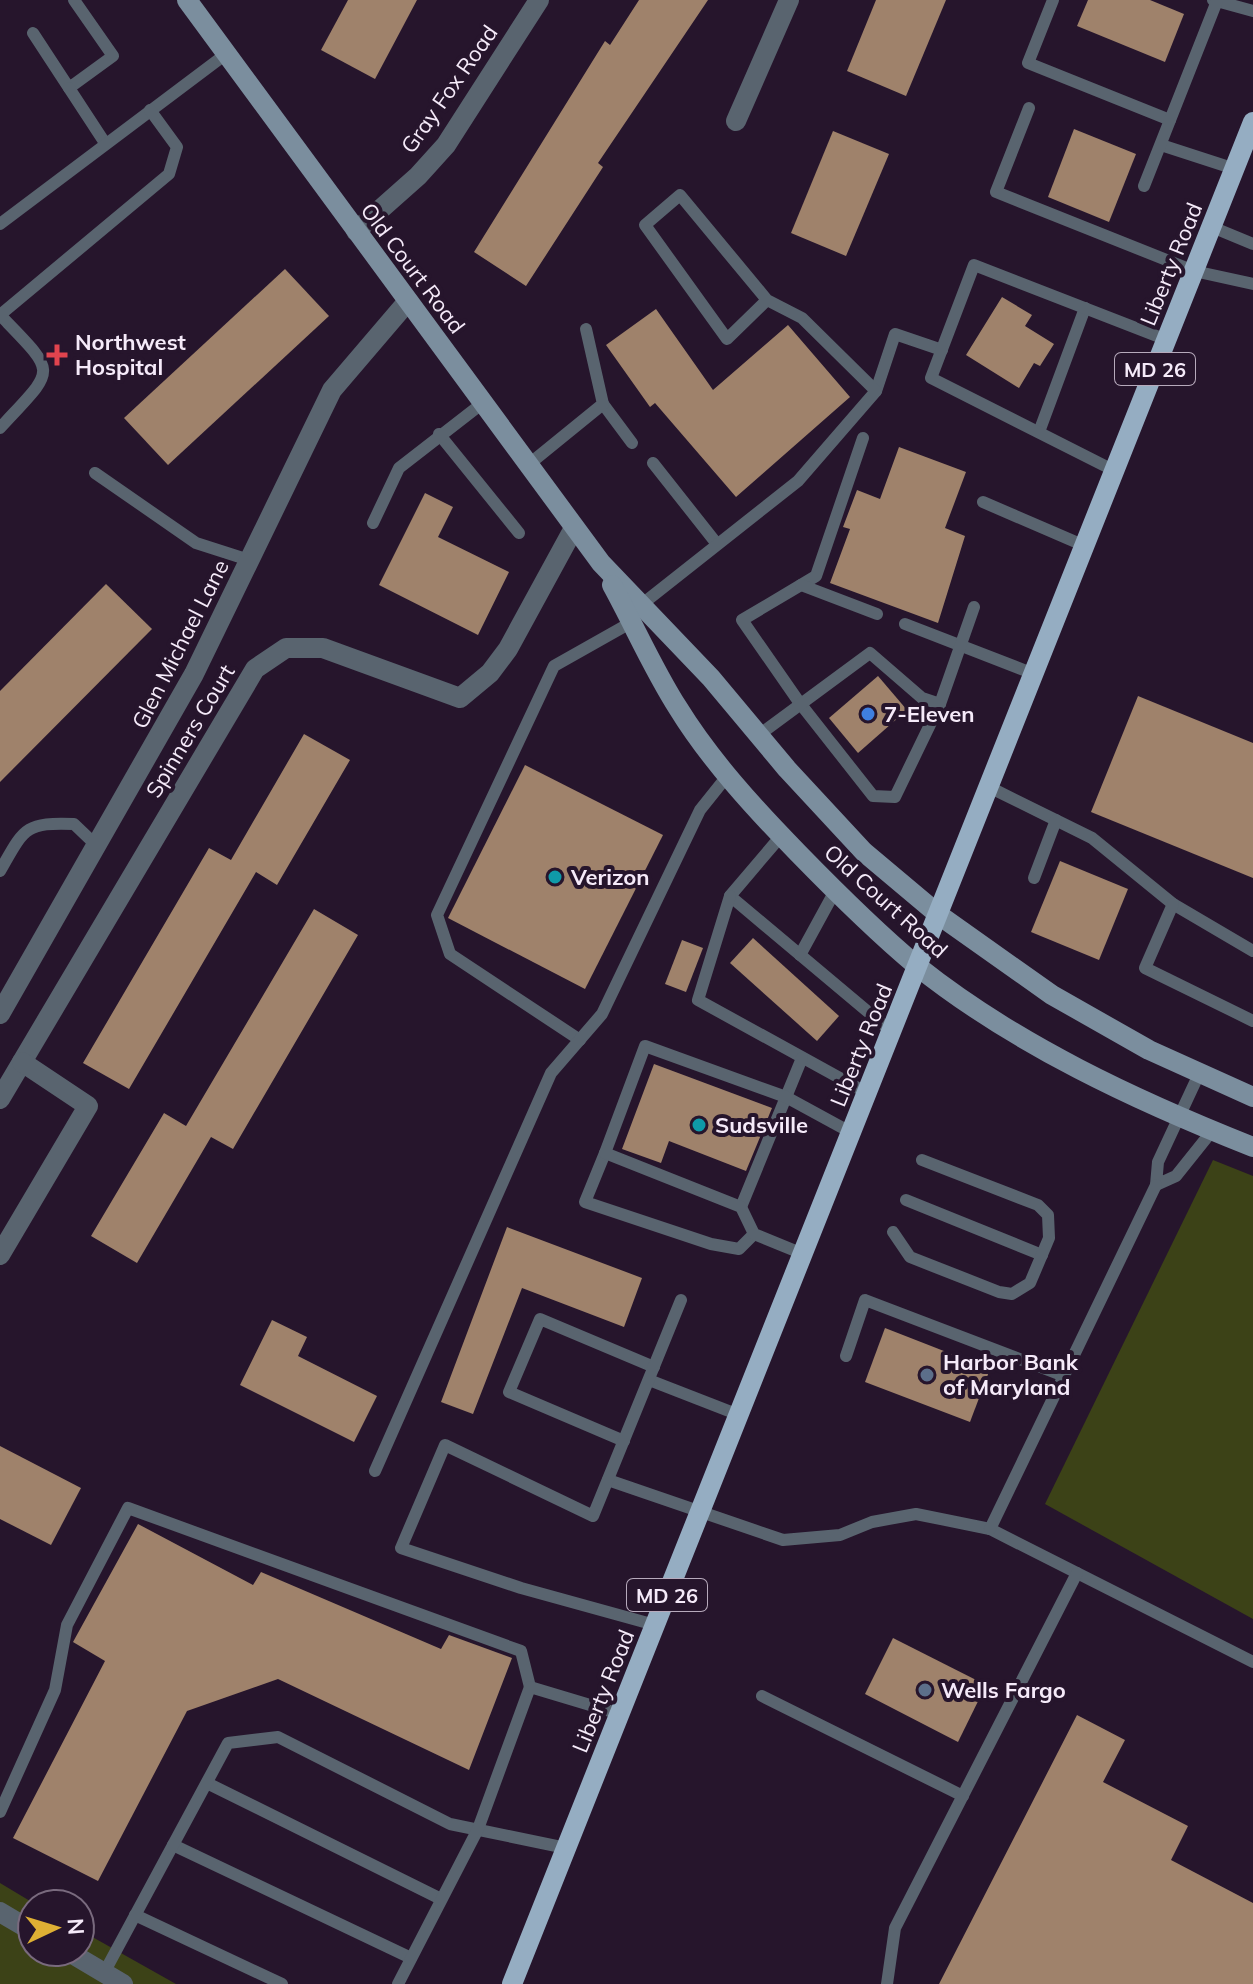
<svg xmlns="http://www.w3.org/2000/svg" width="1253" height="1984" font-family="Mulish,sans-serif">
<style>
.green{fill:#3c4217}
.building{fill:#9f826b}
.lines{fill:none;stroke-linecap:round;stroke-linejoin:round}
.service{stroke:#59646f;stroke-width:12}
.minor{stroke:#59646f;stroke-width:20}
.secondary{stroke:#7b8e9e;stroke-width:20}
.primary{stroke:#95adc2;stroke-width:20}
.health-dot{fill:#e0444e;stroke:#26152c;stroke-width:3}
.shop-dot{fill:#3f7fe0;stroke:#26152c;stroke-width:3}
.culture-dot{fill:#0f9aa8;stroke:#26152c;stroke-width:3}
.service-dot{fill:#5c6f8a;stroke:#26152c;stroke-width:3}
.labels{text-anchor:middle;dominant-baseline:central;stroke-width:8;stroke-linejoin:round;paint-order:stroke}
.shield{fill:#26152c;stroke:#b7aabc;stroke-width:2}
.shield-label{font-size:20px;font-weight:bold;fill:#f5eaf9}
.street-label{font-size:22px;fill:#f5eaf9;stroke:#26152c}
.poi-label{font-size:22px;font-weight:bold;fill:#f5eaf9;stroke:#26152c;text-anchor:start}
</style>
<rect width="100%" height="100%" fill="#26152c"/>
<g class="green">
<path d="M 1213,1160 L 1253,1176 L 1253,1619 L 1045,1504 Z"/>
<path d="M 0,1883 L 35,1904 L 32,1904 L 32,1952 L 80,1952 L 80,1930 L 176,1984 L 0,1984 Z"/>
</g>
<g class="building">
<path d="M 348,0 L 417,0 L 375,79 L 321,50 Z"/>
<path d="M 639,0 L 708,0 L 598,163 L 603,167 L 526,286 L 474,252 L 605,41 L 610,45 Z"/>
<path d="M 876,0 L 946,0 L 906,96 L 847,71 Z"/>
<path d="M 1088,0 L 1150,0 L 1184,14 L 1165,62 L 1077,26 Z"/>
<path d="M 1074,129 L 1136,154 L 1109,222 L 1048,197 Z"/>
<path d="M 833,131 L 889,154 L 846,256 L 791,233 Z"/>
<path d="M 285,269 L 329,316 L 168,465 L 124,418 Z"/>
<path d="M 1002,297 L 1032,315 L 1025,326 L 1054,344 L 1040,366 L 1034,363 L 1019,388 L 966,355 Z"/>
<path d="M 656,309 L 713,390 L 788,325 L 850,397 L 736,497 L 655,403 L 650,407 L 606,345 Z"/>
<path d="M 899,447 L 966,472 L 945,528 L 965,536 L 938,623 L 830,583 L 850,529 L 843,527 L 857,490 L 880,499 Z"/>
<path d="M 425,493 L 453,507 L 438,537 L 509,572 L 478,635 L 379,585 Z"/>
<path d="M 106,584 L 152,629 L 0,782 L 0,691 Z"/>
<path d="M 878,676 L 907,710 L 858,753 L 829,718 Z"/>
<path d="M 1138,696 L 1253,743 L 1253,878 L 1091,812 Z"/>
<path d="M 304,734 L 350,760 L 277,885 L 256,872 L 129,1089 L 83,1063 L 209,848 L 231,860 Z"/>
<path d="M 525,765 L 663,835 L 585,989 L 448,918 Z"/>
<path d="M 1060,861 L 1128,889 L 1099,960 L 1031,932 Z"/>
<path d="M 314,909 L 358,935 L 233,1149 L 211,1137 L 137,1263 L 91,1236 L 164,1113 L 186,1126 Z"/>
<path d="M 753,938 L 839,1016 L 817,1041 L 730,963 Z"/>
<path d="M 682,940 L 703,948 L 686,992 L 665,984 Z"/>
<path d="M 654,1064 L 772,1108 L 746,1171 L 669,1141 L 661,1163 L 622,1149 Z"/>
<path d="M 507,1227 L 642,1278 L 624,1327 L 522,1288 L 473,1414 L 441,1402 Z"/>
<path d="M 272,1320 L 307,1337 L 298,1356 L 377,1396 L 354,1442 L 240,1385 Z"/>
<path d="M 885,1328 L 990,1369 L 970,1422 L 865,1382 Z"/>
<path d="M 0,1446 L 81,1488 L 51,1545 L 0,1519 Z"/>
<path d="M 138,1524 L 253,1585 L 261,1572 L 441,1649 L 449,1635 L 512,1658 L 469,1770 L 278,1679 L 187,1711 L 98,1881 L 13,1838 L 105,1661 L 73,1642 Z"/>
<path d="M 893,1638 L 986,1685 L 958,1742 L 865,1694 Z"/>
<path d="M 1077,1715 L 1125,1740 L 1103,1782 L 1188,1826 L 1171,1860 L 1253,1903 L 1253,1984 L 939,1984 Z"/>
</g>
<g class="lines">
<g class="service">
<path d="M 1053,0 L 1028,63 L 1170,120"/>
<path d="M 1213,0 L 1253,11"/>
<path d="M 33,33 L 69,88 L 113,56 L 74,0"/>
<path d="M 69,88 L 105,143"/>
<path d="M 1029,108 L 996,192 L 1194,271 L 1253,284"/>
<path d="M 1161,145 L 1235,169"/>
<path d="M 1144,186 L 1217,1"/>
<path d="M 0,224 L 226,54"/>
<path d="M 1212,227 L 1253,244"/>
<path d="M 876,391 L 895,334 L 942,350"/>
<path d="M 603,404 L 632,443"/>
<path d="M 0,428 C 56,367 59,376 0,315 L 169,174 L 177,147 L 150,110"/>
<path d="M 1039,432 L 1085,308"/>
<path d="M 439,434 L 519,533"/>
<path d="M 863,438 L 816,576 L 742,620 L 799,702 L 873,796 L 895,797 L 940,704"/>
<path d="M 653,463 L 717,544"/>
<path d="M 528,465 L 603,404 L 586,329"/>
<path d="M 1115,471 L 931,378 L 974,265 L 1167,340"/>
<path d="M 95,473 L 196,543 L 249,560"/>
<path d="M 983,502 L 1085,546"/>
<path d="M 373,523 L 399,468 L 484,402"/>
<path d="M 801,585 L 877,614"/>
<path d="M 641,605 L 798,481 L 876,391 L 802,318 L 767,300 L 680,195 L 645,225 L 727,339 L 767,300"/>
<path d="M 905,624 L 1034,674"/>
<path d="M 759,735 L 870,653 L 922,698 L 940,704 L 974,607"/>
<path d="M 989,787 L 1092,838 L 1173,904 L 1253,951"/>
<path d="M 781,836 L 730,896 L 892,1032"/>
<path d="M 0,871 C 24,829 24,822 74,824 L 97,846"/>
<path d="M 1034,878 L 1056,820"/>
<path d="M 730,896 L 698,1000 L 867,1093"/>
<path d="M 1173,904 L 1145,968 L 1253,1021"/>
<path d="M 800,955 L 835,891"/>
<path d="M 580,1040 L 450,954 L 437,915 L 554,666 L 632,622"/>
<path d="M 1199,1074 L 1158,1162 L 1156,1185 L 1176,1176 L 1212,1131"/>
<path d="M 605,1153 L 585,1202 L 711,1244 L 739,1249 L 754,1234"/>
<path d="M 906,1200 L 1042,1255"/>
<path d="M 741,1207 L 802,1058"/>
<path d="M 893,1232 L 910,1257 L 999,1292 L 1012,1294 L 1030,1283 L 1049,1238 L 1048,1215 L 1038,1205 L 922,1160"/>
<path d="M 803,1254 L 754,1234 L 741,1207 L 605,1153 L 645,1046 L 786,1097 L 852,1133"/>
<path d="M 846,1356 L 865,1300 L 1064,1376"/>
<path d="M 649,1380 L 739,1415"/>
<path d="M 624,1441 L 509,1392 L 540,1319 L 654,1367"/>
<path d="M 375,1471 L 551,1073 L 602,1014 L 700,810 L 728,775"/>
<path d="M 608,1480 L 783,1540 L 840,1535 L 872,1522 L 916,1514 L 990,1529 L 1253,1662"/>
<path d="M 990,1529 L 1156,1185"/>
<path d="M 655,1625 L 521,1588 L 401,1548 L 445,1445 L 593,1516 L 681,1300"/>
<path d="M 762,1696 L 963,1796"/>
<path d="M 207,1783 L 441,1899"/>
<path d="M 0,1812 L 55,1690 L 67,1625 L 128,1508 L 521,1651 L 530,1687"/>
<path d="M 173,1845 L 411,1958"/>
<path d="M 135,1915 L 282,1984"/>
<path d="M 104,1973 L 228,1743 L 278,1737 L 450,1824 L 566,1848"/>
<path d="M 398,1984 L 478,1829 L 530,1687 L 620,1714"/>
<path d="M 887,1984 L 895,1928 L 1077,1573"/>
</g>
<g class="minor">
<path d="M 736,121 L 789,0"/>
<path d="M 356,231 L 418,176 L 446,145 L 539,0"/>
<path d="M 0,1014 L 194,674 L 332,390 L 408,301"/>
<path d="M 0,1099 L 255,669 L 286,648 L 323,648 L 460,698 L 490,673 L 508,649 L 574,528"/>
<path d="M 0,1255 L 88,1106 L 22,1062"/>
<path d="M 0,1912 L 32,1931"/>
<path d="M 69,1952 L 123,1984"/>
</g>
<g class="secondary">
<path d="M 187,0 L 601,563 L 711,678 L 787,769 L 864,852 L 939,915 L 1052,995 L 1149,1050 L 1253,1097"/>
<path d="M 612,585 C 634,625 653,669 678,708 C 710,760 755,809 798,853 C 836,892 875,931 917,966 C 1016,1045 1137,1101 1253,1147"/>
</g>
<path class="primary" d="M 512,1984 L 1253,122"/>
</g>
<path class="health-dot" d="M53 343h8v8h8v8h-8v8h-8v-8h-8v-8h8z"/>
<circle class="shop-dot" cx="868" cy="714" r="8"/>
<g class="culture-dot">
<circle cx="555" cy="877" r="8"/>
<circle cx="699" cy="1125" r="8"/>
</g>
<g class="service-dot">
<circle cx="927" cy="1375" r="8"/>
<circle cx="925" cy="1690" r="8"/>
</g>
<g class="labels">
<g class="shield">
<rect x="1115" y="353" width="80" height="32" rx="6"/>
<rect x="627" y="1579" width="80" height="32" rx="6"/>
</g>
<g class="shield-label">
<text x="1155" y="369">MD 26</text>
<text x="667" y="1595">MD 26</text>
</g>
<g class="street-label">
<text transform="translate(449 89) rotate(-55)">Gray Fox Road</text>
<text transform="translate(1171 264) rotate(-68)">Liberty Road</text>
<text transform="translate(413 268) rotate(53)">Old Court Road</text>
<text transform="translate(180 644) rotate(-63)">Glen Michael Lane</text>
<text transform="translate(190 731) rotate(-59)">Spinners Court</text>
<text transform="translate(886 901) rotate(42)">Old Court Road</text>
<text transform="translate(861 1045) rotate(-68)">Liberty Road</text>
<text transform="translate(603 1691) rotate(-68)">Liberty Road</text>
</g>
<g class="poi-label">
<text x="75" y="342">Northwest<tspan x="75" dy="25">Hospital</tspan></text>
<text x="884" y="714">7-Eleven</text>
<text x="571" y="877">Verizon</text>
<text x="715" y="1125">Sudsville</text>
<text x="943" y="1362">Harbor Bank<tspan x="943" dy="25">of Maryland</tspan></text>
<text x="941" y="1690">Wells Fargo</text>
</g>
</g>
<g transform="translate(56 1928) rotate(86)"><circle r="38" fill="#26152c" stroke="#796a7e" stroke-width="2"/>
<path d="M0-6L14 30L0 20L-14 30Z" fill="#dfb034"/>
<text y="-12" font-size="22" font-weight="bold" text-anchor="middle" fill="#f5eaf9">N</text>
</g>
</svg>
